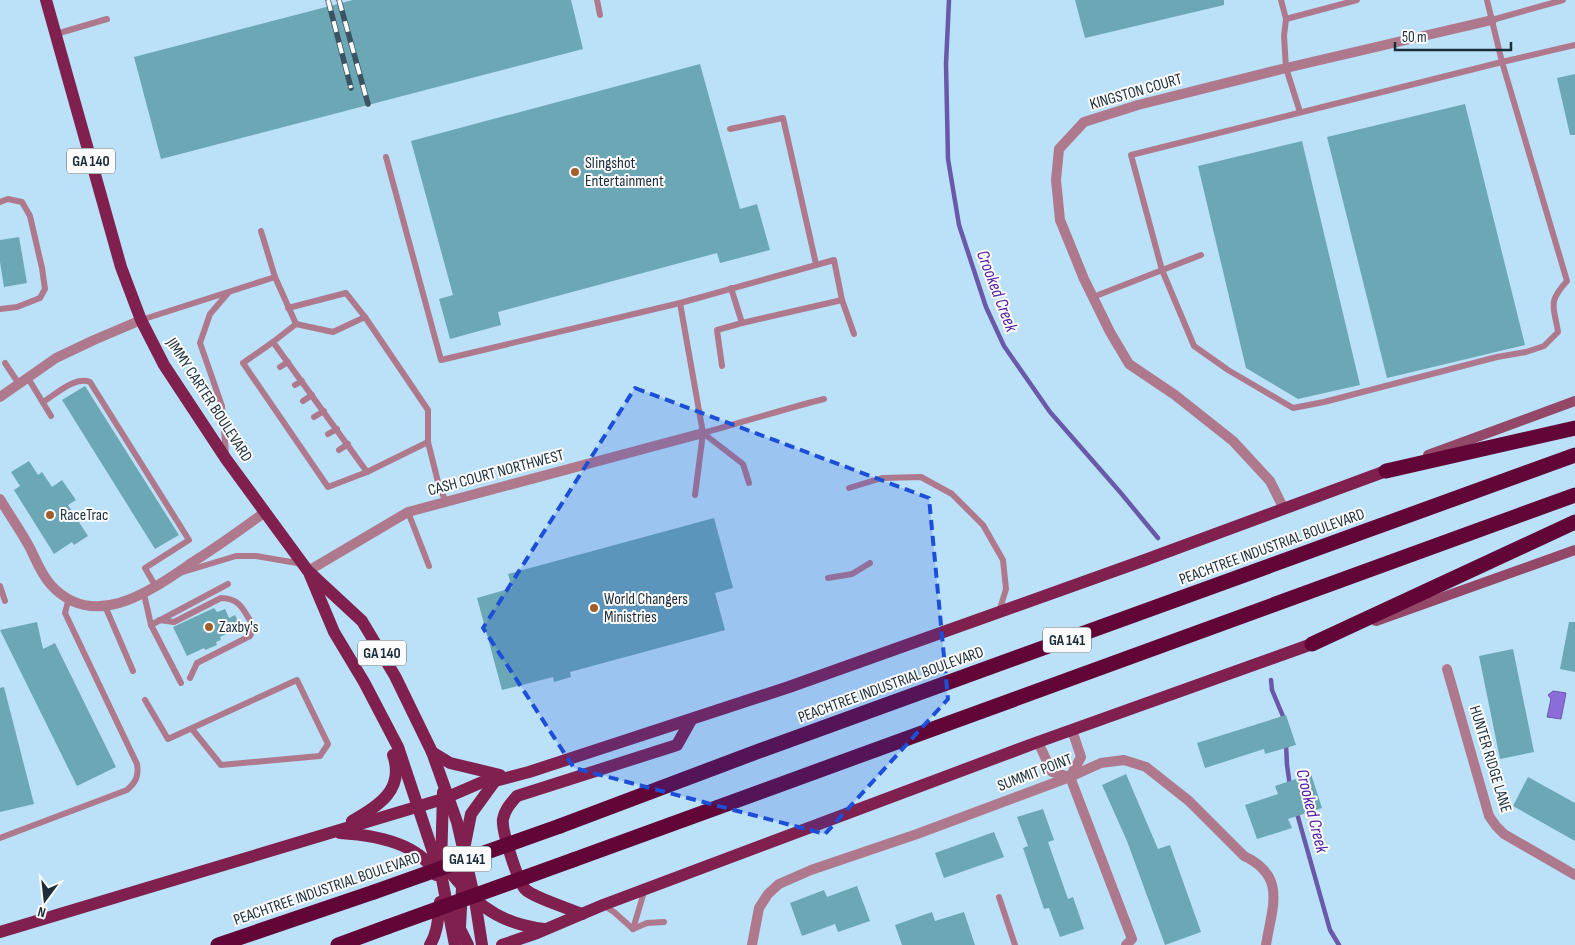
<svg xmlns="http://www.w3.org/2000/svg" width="1575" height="945" font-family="'Sofia Sans Condensed',sans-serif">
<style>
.water{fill:#8c6cd8;stroke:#6a59a8}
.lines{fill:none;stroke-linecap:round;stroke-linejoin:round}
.stream{stroke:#6a59a8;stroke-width:4.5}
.building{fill:#6ca7b5}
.lane{stroke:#af798d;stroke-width:6}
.street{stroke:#af798d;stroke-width:10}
.secondary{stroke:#944868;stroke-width:10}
.primary{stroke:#7f204f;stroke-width:12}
.highway{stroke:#620638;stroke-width:15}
.rail-casing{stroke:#3c5361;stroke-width:5.5}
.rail{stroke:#fbfbfb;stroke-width:4;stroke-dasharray:11;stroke-linecap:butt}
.highway-bridge{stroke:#620638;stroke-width:15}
.marked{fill:#1d4ed8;fill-opacity:0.2;stroke:#1d4ed8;stroke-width:4;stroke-dasharray:10 6;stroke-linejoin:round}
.poi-dot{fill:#a15f2c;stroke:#fbfbfb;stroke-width:2}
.labels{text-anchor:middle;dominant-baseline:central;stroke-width:4;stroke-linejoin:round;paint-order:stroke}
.shield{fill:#fbfbfb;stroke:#5e6b72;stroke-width:1}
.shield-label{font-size:15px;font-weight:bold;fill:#1a2d38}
.street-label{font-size:16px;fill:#1a2d38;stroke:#fbfbfb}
.poi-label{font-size:16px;fill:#1a2d38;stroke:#fbfbfb;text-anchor:start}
.water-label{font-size:18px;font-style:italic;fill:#5520a2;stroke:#fbfbfb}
</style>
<rect width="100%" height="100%" fill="#bbe1f8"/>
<path class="water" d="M 1553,691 L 1566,693 L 1561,719 L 1547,717 L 1551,699 L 1548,695 Z"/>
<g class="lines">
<g class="stream">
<path d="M 949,0 L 946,64 L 948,159 L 959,225 L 986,307 L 1004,346 L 1050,412 L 1120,492 L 1158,538"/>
<path d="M 1271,680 L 1272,690 L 1285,721"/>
<path d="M 1286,744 L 1287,765 L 1290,786"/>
<path d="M 1296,810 L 1330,930 L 1339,945"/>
</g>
</g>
<g class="building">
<path d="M 353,0 L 571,0 L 583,49 L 161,159 L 134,57 Z"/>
<path d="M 1075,0 L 1224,0 L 1224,5 L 1085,38 Z"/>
<path d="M 700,64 L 740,209 L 757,204 L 770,250 L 720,263 L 717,253 L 498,312 L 501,325 L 450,339 L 439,299 L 453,295 L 411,141 Z"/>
<path d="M 1575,74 L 1575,135 L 1570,135 L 1557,78 Z"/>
<path d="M 1465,104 L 1525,345 L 1387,378 L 1327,137 Z"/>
<path d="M 1302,141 L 1360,385 L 1298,399 L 1246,368 L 1198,166 Z"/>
<path d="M 19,237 L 27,283 L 4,287 L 0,262 L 0,240 Z"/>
<path d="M 85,386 L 179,535 L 155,549 L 62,400 Z"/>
<path d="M 29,461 L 38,475 L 42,472 L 52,487 L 62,480 L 76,500 L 68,505 L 88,536 L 74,545 L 72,542 L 54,554 L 14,490 L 20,486 L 11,472 Z"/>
<path d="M 714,518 L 733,588 L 715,593 L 725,630 L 570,672 L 571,677 L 554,682 L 553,677 L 502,690 L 477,598 L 512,588 L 508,574 Z"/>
<path d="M 214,608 L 217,612 L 225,609 L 229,618 L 235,615 L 241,627 L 220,637 L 221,640 L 216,642 L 217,645 L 205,650 L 204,648 L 187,656 L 173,627 Z"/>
<path d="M 37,622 L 43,649 L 55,643 L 116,767 L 77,786 L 0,630 Z"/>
<path d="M 1569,622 L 1575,622 L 1575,672 L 1560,669 Z"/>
<path d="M 1513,649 L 1534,752 L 1500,759 L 1479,656 Z"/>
<path d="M 4,687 L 34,804 L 0,812 L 0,688 Z"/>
<path d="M 1286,715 L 1296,745 L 1265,754 L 1264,749 L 1205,768 L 1197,743 Z"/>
<path d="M 1126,774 L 1158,849 L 1170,845 L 1201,932 L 1165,945 L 1127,841 L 1102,785 Z"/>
<path d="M 1311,774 L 1322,808 L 1288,819 L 1292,828 L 1257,839 L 1245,805 L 1278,794 L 1275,786 Z"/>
<path d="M 1528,777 L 1575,803 L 1575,841 L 1513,806 Z"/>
<path d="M 1043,809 L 1054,840 L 1048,842 L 1068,899 L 1073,897 L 1084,929 L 1060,937 L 1049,908 L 1044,909 L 1023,848 L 1028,846 L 1017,817 Z"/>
<path d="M 994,832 L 1004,857 L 944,878 L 935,853 Z"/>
<path d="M 857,886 L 870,921 L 838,932 L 835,924 L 802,936 L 790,903 L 824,890 L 827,897 Z"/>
<path d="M 932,912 L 935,921 L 964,912 L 975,945 L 902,945 L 895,925 Z"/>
</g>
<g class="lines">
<g class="lane">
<path d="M 597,0 L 600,15"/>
<path d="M 1281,0 L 1286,19 L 1284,36 L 1286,68 L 1300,112"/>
<path d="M 1487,0 L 1502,62 L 1131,155 L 1162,270 L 1194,346 L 1228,370 L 1293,408 L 1324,402 L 1497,357 L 1526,352 L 1544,346 L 1558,332 C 1554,306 1547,303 1567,281 L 1502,62 L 1575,45"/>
<path d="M 1286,19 L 1357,0"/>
<path d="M 1492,20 L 1563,0"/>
<path d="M 56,34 L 107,19"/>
<path d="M 730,129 L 783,118 L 816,264"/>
<path d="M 386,157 L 441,360 L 680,303 L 834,260 L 842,300 L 854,334"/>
<path d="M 0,202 L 8,199 L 22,202 L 30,216 L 42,268 L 45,289 L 40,298 L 17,307 L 0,309"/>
<path d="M 261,231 L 275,277 L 296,324 L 273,342 L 243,363 L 328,487 L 367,472 L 428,442 L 439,486 L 446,502"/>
<path d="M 731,288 L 742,323"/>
<path d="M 1093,297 L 1201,255"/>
<path d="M 680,303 L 703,433 L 695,495"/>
<path d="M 288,308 L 346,293 L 365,317"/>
<path d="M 141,320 L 275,277"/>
<path d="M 296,324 L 333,332 L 365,317 L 428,410 L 428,442"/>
<path d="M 273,342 L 367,472"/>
<path d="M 5,363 L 19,384"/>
<path d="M 722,366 L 717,330 L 742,323 L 842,300"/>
<path d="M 280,367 L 288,362"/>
<path d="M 28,378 L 51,416"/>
<path d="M 295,385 L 302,381"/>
<path d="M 303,401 L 312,395"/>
<path d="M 43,402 C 56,394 75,376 90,382 L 189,540 L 145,568 L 156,587"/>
<path d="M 314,417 L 324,411"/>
<path d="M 703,433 C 744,422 784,409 824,399"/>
<path d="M 703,433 L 743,464 L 749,483"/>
<path d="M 328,434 L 337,429"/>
<path d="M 339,450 L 348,444"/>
<path d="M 226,454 L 222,406 L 200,343 L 210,314 L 228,293"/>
<path d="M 849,488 L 882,478 L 921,477 L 952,494 L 983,525 L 1003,560 L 1006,589 L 999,612"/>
<path d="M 408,512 L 429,566"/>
<path d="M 183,572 L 236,556 L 256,556 L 303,564"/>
<path d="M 828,578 L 852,574 L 870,563"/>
<path d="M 0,586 L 5,601"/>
<path d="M 144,594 L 151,625"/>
<path d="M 105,606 L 133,671"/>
<path d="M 159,620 L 174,622 L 221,598 C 241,598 244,612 254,627 L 250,636 L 197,663 L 190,678"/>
<path d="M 181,683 L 151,625 L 228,584"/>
<path d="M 145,700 L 168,739 L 297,680 L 328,744 L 320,756 L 221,765 L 192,729"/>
<path d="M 0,838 L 127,790 C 136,782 139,776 137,764 L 65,613 L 69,598"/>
<path d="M 999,897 L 1015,945"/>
<path d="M 603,905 L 614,912 L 633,929"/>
<path d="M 633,929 L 644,892"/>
<path d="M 633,929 L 647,923 L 664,922"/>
</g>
<g class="street">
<path d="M 0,397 L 56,358 L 94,340 L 141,320"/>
<path d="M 0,499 C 10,516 21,531 30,548 C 36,560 41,574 51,585 C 95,633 153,589 193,562 C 218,546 242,529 265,512"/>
<path d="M 1284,509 L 1270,481 L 1233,441 L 1175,395 L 1129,364 L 1110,332 L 1084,279 L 1060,220 L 1056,180 L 1059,149 L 1084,122 L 1138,105 L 1286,68 L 1492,20"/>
<path d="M 308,571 L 408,512 L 703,433"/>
<path d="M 1447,669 L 1489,816 L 1496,826 L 1504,834 L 1575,875"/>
<path d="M 1038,742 L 1052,772 L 1070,777"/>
<path d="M 1070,777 L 1132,939 L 1126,945"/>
<path d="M 1070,777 L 1081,757 L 1072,730"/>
<path d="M 752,945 L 759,908 L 768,894 L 779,884 L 811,870 L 917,834 L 1070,777 L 1101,763 L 1124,760 L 1146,767 L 1189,801 L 1244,856 C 1287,876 1272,907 1266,945"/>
</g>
<g class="secondary">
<path d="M 1428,455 L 1575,401"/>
<path d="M 1376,621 L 1575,550"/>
</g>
<g class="primary">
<path d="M 46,0 L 121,267 L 141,320 L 164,365 L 226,459 L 308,571 L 362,621 L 395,676 L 432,752 L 457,822 L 475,900 L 482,945"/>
<path d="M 310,575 L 334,632 L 364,682 L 398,747 L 442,879 L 455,945"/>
<path d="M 432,752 L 450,763 L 500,775"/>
<path d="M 352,821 C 379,806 405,789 393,755"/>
<path d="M 340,833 C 373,835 420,842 436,875"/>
<path d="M 465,844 L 471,814 L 495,781"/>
<path d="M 440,859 C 470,898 492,923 544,929"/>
<path d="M 441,867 L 443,792"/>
<path d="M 582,914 C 570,909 532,897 525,889 C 518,882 501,829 503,819 C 505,809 511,803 517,796 L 677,745 L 691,720"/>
<path d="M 454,917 L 468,945"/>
<path d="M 460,927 L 463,869"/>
<path d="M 0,932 L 443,799 L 487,780 L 495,781 L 529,772 L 789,687 L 1145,560 L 1386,471"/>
<path d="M 430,945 C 438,932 438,917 440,902"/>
<path d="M 502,945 L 537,933 L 603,905 L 1038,742 L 1312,644"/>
</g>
<g class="highway">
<path d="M 1386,471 L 1575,428"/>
<path d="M 1312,644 L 1575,522"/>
<path d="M 560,826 L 759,751 L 1575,455"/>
<path d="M 573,860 L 1575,495"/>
<path d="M 218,945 L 374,892"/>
<path d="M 338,945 L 387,927"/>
</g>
<g class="rail-casing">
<g id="rail">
<path d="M 328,0 L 351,88"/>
<path d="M 339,0 L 368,104"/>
</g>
</g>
<use href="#rail" class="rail"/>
<g class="highway-bridge">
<path d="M 374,892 L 560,826"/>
<path d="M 387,927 L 573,860"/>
</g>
</g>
<path class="marked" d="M 635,388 L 929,498 L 948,699 L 825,834 L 574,768 L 483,628 Z"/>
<g class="poi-dot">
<circle cx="575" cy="172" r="5"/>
<circle cx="50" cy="515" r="5"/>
<circle cx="594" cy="608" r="5"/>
<circle cx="209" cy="627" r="5"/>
</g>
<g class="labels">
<g class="shield">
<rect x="67" y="148.5" width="48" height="25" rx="4"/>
<rect x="1043" y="627.5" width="48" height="25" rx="4"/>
<rect x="358" y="640.5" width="48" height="25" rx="4"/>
<rect x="443" y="846.5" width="48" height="25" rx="4"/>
</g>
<g class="shield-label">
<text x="91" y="161">GA 140</text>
<text x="1067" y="640">GA 141</text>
<text x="382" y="653">GA 140</text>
<text x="467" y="859">GA 141</text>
</g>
<g class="street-label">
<text transform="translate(1136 92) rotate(-16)">KINGSTON COURT</text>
<text transform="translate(209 400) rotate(57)">JIMMY CARTER BOULEVARD</text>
<text transform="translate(496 473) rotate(-15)">CASH COURT NORTHWEST</text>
<text transform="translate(1272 547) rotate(-20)">PEACHTREE INDUSTRIAL BOULEVARD</text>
<text transform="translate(891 685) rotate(-20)">PEACHTREE INDUSTRIAL BOULEVARD</text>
<text transform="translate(1490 759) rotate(73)">HUNTER RIDGE LANE</text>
<text transform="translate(1035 773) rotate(-21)">SUMMIT POINT</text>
<text transform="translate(327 889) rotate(-19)">PEACHTREE INDUSTRIAL BOULEVARD</text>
</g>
<g class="poi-label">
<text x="585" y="163">Slingshot<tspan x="585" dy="18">Entertainment</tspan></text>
<text x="60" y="515">RaceTrac</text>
<text x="604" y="599">World Changers<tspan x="604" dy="18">Ministries</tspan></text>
<text x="219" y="627">Zaxby's</text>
</g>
<g class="water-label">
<text transform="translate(997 291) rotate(69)">Crooked Creek</text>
<text transform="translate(1312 811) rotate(76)">Crooked Creek</text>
</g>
</g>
<g transform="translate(45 900) rotate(195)" stroke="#fbfbfb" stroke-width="4" paint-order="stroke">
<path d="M0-4L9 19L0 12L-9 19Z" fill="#1a2d38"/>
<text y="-8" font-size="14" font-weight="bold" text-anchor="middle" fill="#1a2d38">N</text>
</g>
<path d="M1395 42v8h116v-8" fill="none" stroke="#1a2d38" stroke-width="2.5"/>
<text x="1402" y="42" font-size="15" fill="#1a2d38" stroke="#fbfbfb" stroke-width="4" paint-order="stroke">50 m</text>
</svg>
